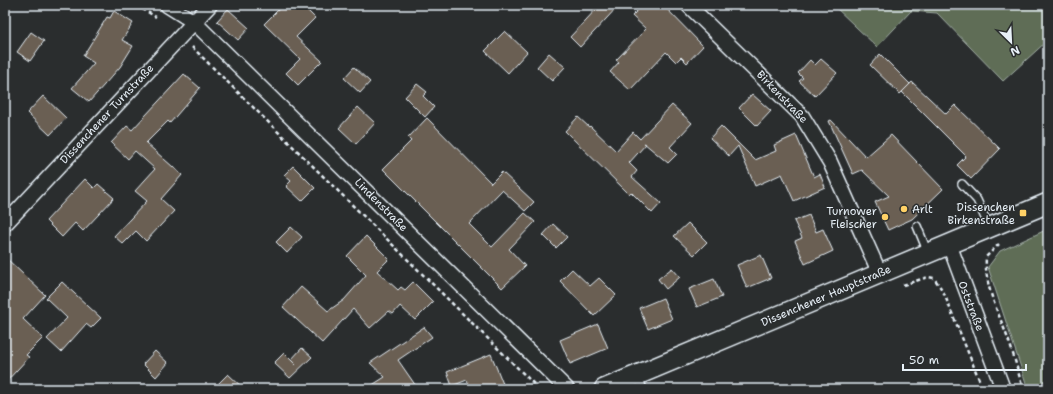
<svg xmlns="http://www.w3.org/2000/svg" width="1053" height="394" font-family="'Shantell Sans',sans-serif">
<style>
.green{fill:#5e6d56;stroke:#a3afa7}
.building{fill:#6b5f52;stroke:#e8f1f8}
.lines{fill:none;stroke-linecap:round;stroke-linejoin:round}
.service-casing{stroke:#e8f1f8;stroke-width:10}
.minor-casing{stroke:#e8f1f8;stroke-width:17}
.secondary-casing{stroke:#e8f1f8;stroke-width:22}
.path{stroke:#e8f1f8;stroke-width:2.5;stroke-dasharray:4 3;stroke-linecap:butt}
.service{stroke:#2a2d2e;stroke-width:7}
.minor{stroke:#2a2d2e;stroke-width:14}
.secondary{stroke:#2a2d2e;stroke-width:19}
.poi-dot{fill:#ffd166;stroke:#2a2d2e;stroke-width:1.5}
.labels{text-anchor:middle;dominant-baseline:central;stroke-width:3;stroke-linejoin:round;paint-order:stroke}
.street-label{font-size:11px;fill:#e8f1f8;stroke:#2a2d2e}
.poi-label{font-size:11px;fill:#e8f1f8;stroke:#2a2d2e;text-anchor:end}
</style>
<rect width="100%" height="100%" fill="#2a2d2e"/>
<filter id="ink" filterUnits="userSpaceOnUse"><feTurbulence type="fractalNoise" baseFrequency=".025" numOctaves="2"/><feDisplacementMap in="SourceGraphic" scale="8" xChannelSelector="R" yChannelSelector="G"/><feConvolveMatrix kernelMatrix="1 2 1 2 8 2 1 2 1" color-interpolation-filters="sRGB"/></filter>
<g filter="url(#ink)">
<g class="green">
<path d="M 833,5 L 1048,5 L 1048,40 L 1003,81 L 937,13 L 911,11 L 877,47 Z"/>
<path d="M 1048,229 L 1048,389 L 1028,389 L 988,267 L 1000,251 Z"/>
</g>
<g class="building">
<path d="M 283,5 L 295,5 L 301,11 L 305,8 L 315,18 L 296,37 L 322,61 L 298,85 L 286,73 L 300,59 L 264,24 Z"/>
<path d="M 600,5 L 619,5 L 580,47 L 570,37 Z"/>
<path d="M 643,5 L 663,5 L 703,46 L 687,63 L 681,57 L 676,62 L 666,52 L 630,90 L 610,72 L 619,62 L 616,60 L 646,29 L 632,16 Z"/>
<path d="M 228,9 L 249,28 L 238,40 L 217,21 Z"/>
<path d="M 114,11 L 133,23 L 122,40 L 133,46 L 120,67 L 89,102 L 72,88 L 94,63 L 83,56 L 107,17 L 110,18 Z"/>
<path d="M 505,31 L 527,52 L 508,73 L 485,51 Z"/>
<path d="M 31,32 L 44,41 L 30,61 L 17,52 Z"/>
<path d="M 549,53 L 565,67 L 552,81 L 537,67 Z"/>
<path d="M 880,54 L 910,84 L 900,94 L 870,65 Z"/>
<path d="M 821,59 L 837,73 L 815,96 L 799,81 L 803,78 L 798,73 L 810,60 L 815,65 Z"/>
<path d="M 354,67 L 370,82 L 360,93 L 344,78 Z"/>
<path d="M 184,74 L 200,88 L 170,123 L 168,121 L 146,143 L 182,175 L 161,199 L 174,211 L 146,241 L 136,231 L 123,244 L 114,236 L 147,201 L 135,191 L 155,169 L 135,151 L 128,159 L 111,143 L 127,126 L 132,130 Z"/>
<path d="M 912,82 L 946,114 L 955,105 L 1000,149 L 971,179 L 957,165 L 966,156 L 902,92 Z"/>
<path d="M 417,84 L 427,92 L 423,96 L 434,107 L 425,117 L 405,97 Z"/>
<path d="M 752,94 L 771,111 L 757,126 L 739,108 Z"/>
<path d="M 43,96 L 66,118 L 50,135 L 27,113 Z"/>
<path d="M 672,105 L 692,123 L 670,147 L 677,154 L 668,163 L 644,143 L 646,144 L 629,163 L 637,171 L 632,177 L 661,203 L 652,213 L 631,192 L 629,194 L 565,131 L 578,117 L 589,127 L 590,126 L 616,151 L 633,132 L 640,139 Z"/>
<path d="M 358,107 L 375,123 L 356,144 L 339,128 Z"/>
<path d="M 427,118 L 491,183 L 502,172 L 534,202 L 525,211 L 502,190 L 469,224 L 492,247 L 525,213 L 535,222 L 509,249 L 525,266 L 502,288 L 383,169 L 411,141 L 408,138 Z"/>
<path d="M 831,120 L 866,157 L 891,135 L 943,189 L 912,219 L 888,230 L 875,202 L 889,196 L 862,170 L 853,174 L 829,121 Z"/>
<path d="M 721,126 L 755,160 L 776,151 L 774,145 L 796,135 L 814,177 L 820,174 L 825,187 L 794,201 L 782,174 L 755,186 L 738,146 L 729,156 L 710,138 Z"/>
<path d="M 293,166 L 315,188 L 302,201 L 286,186 L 291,181 L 284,175 Z"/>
<path d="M 85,179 L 94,188 L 98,184 L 114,198 L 83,231 L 75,223 L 62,237 L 46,221 Z"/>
<path d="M 809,215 L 816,232 L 823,229 L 833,251 L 805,264 L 795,241 L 802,238 L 794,221 Z"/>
<path d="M 688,223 L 707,242 L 694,255 L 674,236 Z"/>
<path d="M 553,224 L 567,237 L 556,248 L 543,235 Z"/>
<path d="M 291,227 L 302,237 L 287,253 L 276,242 Z"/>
<path d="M 366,236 L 389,259 L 377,271 L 398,290 L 401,287 L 405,290 L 413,282 L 433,302 L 415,320 L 400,306 L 393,314 L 389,311 L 370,328 L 353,309 L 322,343 L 283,307 L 301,287 L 328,311 L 344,300 L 366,275 L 347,256 Z"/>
<path d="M 761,255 L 771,278 L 747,288 L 737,265 Z"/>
<path d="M 5,257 L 45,295 L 23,319 L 43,338 L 26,355 L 29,357 L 5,383 Z"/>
<path d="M 672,268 L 680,277 L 666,289 L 658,279 Z"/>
<path d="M 572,269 L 590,286 L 599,278 L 616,295 L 594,316 L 560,281 Z"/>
<path d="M 714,279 L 722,297 L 697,307 L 689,289 Z"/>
<path d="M 62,282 L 101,318 L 91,328 L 86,324 L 61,352 L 47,339 L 67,318 L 46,298 Z"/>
<path d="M 663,298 L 672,319 L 648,329 L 639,308 Z"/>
<path d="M 598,324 L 608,348 L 570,364 L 560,340 Z"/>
<path d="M 424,327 L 432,337 L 398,360 L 418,389 L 366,389 L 385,377 L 370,363 Z"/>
<path d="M 302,348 L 312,357 L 290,378 L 274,363 L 284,353 L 296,365 L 291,360 Z"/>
<path d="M 155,351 L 168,363 L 156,377 L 143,364 Z"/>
<path d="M 491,354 L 505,389 L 471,389 L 467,380 L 452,386 L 447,372 Z"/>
<path d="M 228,374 L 244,389 L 213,389 Z"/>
</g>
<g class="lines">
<g class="service-casing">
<g id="service">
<path d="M 962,184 L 977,200 L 989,227"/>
<path d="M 917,226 L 928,253"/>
<path d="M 637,375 L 643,389"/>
</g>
</g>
<g class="minor-casing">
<g id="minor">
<path d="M 167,5 L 194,22 L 567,389"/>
<path d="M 688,5 L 802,116 L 830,162 L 880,274"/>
<path d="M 5,224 L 210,5"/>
<path d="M 949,244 L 1003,389"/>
</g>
</g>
<g class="secondary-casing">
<path id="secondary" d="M 604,389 L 1048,203"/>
</g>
<g class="path">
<path d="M 136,5 L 156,17"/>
<path d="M 192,47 L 539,389"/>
<path d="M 999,244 L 986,257 C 984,286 998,311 1008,339 C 1014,355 1018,372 1023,389"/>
<path d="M 903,285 L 928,277 L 934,278 L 943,291 L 983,389"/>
</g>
<use href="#service" class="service"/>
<use href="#minor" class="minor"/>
<use href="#secondary" class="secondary"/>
</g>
</g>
<g class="poi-dot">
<circle cx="904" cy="209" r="4"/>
<rect x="1019" y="209" width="8" height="8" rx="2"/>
<circle cx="885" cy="217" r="4"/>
</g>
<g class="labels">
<g class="street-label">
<text transform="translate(782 97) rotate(46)">Birkenstraße</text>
<text transform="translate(107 114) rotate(-47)">Dissenchener Turnstraße</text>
<text transform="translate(381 205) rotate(45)">Lindenstraße</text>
<text transform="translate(826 296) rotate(-23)">Dissenchener Hauptstraße</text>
<text transform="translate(971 306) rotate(69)">Oststraße</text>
</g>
<g class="poi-label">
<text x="1015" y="207">Dissenchen<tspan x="1015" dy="13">Birkenstraße</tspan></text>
<text x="912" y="209" text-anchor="start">Arlt</text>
<text x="877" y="211">Turnower<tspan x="877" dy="13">Fleischer</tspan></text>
</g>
</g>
<rect width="1053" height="394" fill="none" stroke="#2a2d2e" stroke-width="20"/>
<rect x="10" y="10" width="1033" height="374" fill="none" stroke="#e8f1f8" stroke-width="1.5" filter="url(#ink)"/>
<g transform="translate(1011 42) rotate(156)" stroke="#2a2d2e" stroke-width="3" paint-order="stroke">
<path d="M0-3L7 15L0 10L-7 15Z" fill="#e8f1f8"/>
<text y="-6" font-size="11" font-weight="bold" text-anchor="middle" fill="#e8f1f8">N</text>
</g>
<path d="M903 364v6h123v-6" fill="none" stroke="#e8f1f8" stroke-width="2"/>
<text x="909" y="364" font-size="12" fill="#e8f1f8" stroke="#2a2d2e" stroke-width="3" paint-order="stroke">50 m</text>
</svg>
